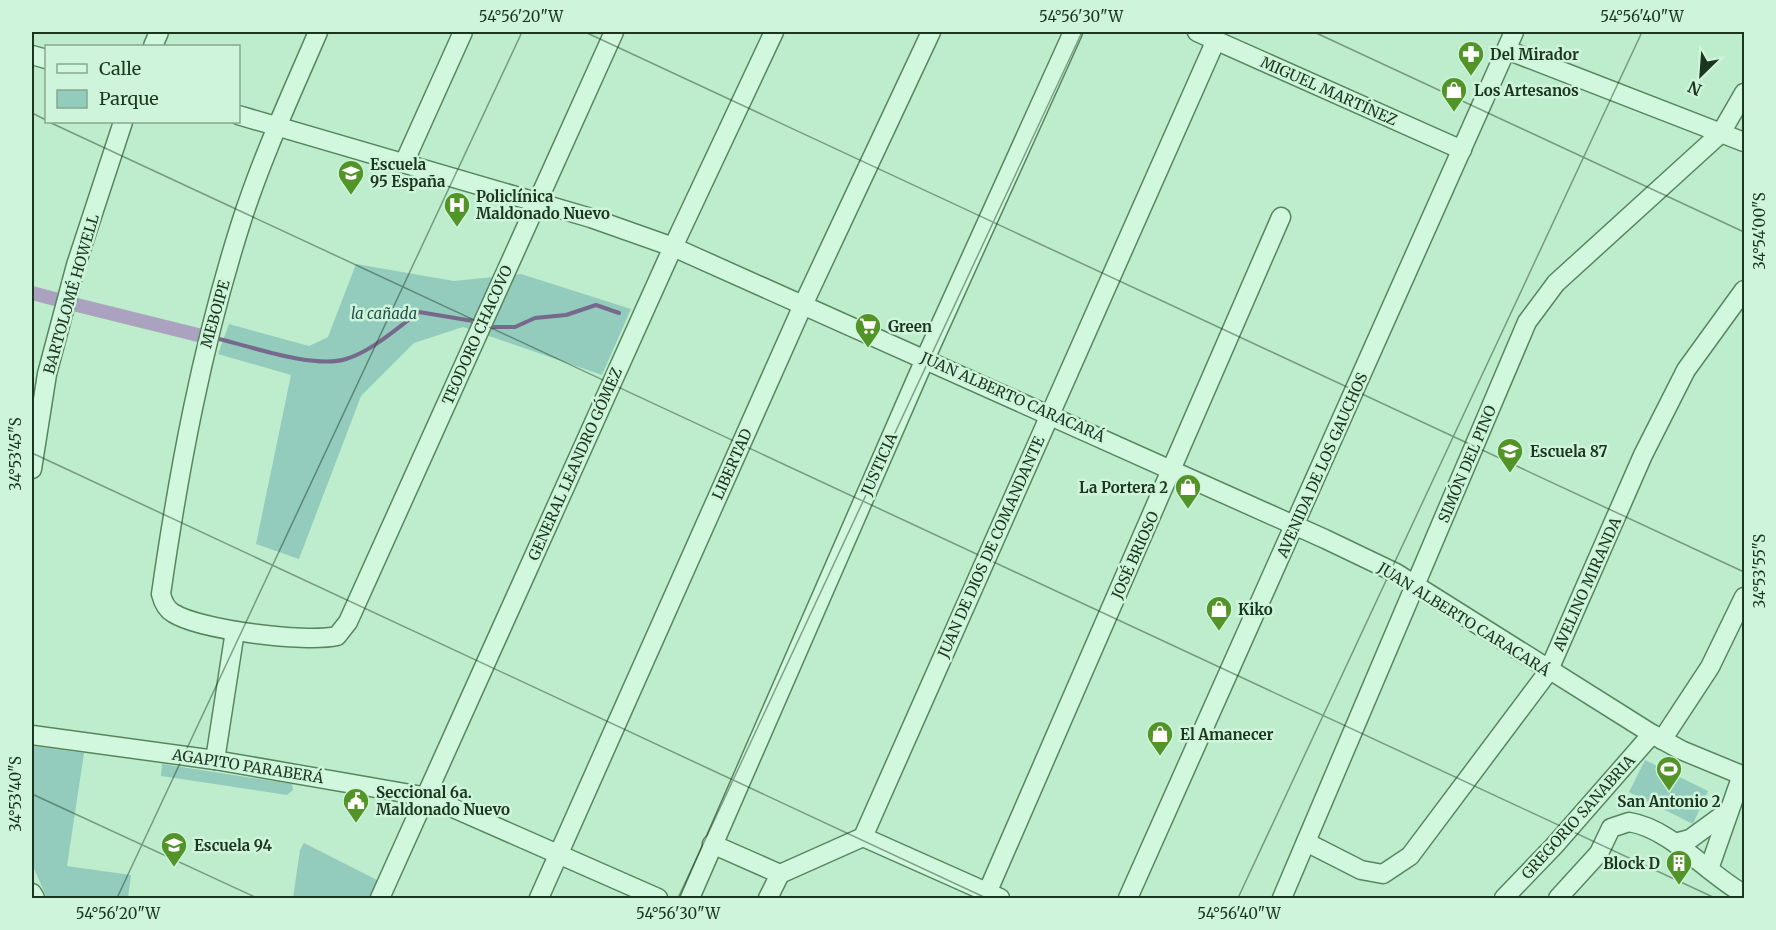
<svg xmlns="http://www.w3.org/2000/svg" width="1776" height="930" font-family="Merriweather,serif">
<style>
.green{fill:#93cbbc}
.lines{fill:none;stroke-linecap:round;stroke-linejoin:round}
.stream{stroke:#76698c;stroke-width:4}
.canal{stroke:#aba2bf;stroke-width:14}
.minor-casing{stroke:#57865e;stroke-width:21}
.minor{stroke:#d1f8de;stroke-width:18}
.ticks{fill:none;stroke:#1c351e;stroke-width:1.5;stroke-opacity:0.45}
.labels{text-anchor:middle;dominant-baseline:central;stroke-width:5;stroke-linejoin:round;paint-order:stroke}
.poi-label{font-size:15px;font-weight:bold;fill:#1c351e;stroke:#cef5db;text-anchor:start}
.street-label{font-size:15px;fill:#1c351e;stroke:#cef5db}
.park-label{font-size:15px;font-style:italic;fill:#22514b;stroke:#cef5db}
.neatline{fill:none;stroke:#1c351e;stroke-width:2}
.ticks-label{font-size:15px;text-anchor:middle;fill:#1c351e}
</style>
<rect width="100%" height="100%" fill="#beedcd"/>
<g class="green">
<path d="M 356,264 L 454,281 L 521,274 L 631,309 L 602,375 L 463,327 L 414,343 L 361,396 L 299,559 L 256,544 L 291,375 L 218,354 L 229,324 L 309,346 L 328,337 Z"/>
<path d="M 32,746 L 84,753 L 67,866 L 131,875 L 128,898 L 47,898 L 32,864 Z"/>
<path d="M 1645,760 L 1708,791 L 1693,824 L 1629,792 Z"/>
<path d="M 162,764 L 292,784 L 293,790 L 287,795 L 161,776 Z"/>
<path d="M 304,843 L 379,881 L 368,898 L 293,898 L 300,850 Z"/>
</g>
<g class="lines">
<g class="stream">
<path d="M 489,327 L 515,327 L 535,318 L 566,315 L 596,305 L 619,313"/>
<path d="M 219,339 C 253,347 314,369 346,359 C 372,351 397,328 419,312 L 473,321"/>
</g>
<g class="canal">
<path d="M 32,293 L 55,299"/>
<path d="M 77,305 L 198,335"/>
</g>
<g class="minor-casing">
<g id="minor">
<path d="M 318,32 C 291,95 261,159 240,226 C 202,346 179,469 161,594 C 163,602 166,609 173,613 C 200,630 305,643 337,636 L 348,622 L 614,32"/>
<path d="M 1197,32 L 1462,150"/>
<path d="M 153,46 L 159,32"/>
<path d="M 1507,50 L 1744,142"/>
<path d="M 32,55 L 46,59"/>
<path d="M 238,115 L 591,218 L 673,247 L 1325,539 L 1396,573 L 1652,734 L 1681,750 L 1744,776"/>
<path d="M 404,163 L 463,32"/>
<path d="M 32,469 L 47,374 L 76,265 L 123,122"/>
<path d="M 32,735 L 215,760 L 428,797 L 658,898"/>
<path d="M 1662,740 L 1710,667 L 1744,597"/>
<path d="M 215,760 L 235,631"/>
<path d="M 863,837 L 1000,898"/>
<path d="M 1306,842 L 1361,870 L 1383,874 L 1410,856 L 1548,672 L 1643,455 L 1686,370 L 1744,290"/>
<path d="M 1675,843 L 1690,839 L 1727,812"/>
<path d="M 712,844 L 780,874 L 863,837 L 1216,40"/>
<path d="M 1709,869 L 1742,775"/>
<path d="M 32,893 L 35,898"/>
<path d="M 987,893 L 1281,217"/>
<path d="M 380,898 L 673,247 L 774,32"/>
<path d="M 539,898 L 803,305 L 931,32"/>
<path d="M 690,898 L 925,359 L 1073,32"/>
<path d="M 768,898 L 780,874"/>
<path d="M 1128,898 L 1514,32"/>
<path d="M 1282,898 L 1527,322 L 1556,283 L 1721,133 L 1744,93"/>
<path d="M 1504,898 L 1554,846 L 1652,734"/>
<path d="M 1558,898 L 1599,853 L 1611,828 L 1629,822 C 1672,829 1707,874 1744,894"/>
</g>
</g>
<use href="#minor" class="minor"/>
</g>
<path class="ticks" d="M 585,32 L 1744,572M 1314,32 L 1744,232M 32,113 L 46,120M 49,122 L 1715,898M 32,453 L 986,898M 32,794 L 257,898M 117,898 L 522,32M 678,898 L 1082,32M 1238,898 L 1642,32"/>
<defs>
<g id="pharmacy-pin" transform="scale(1.35)"><path d="M0 17L-7.5 6A9.5 9.5 0 1 1 7.5 6Z" fill="#529427" stroke="#cef5db"/><path d="M-2-6h4v4h4v4h-4v4h-4v-4h-4v-4h4Z" fill="#fff"/></g>
<g id="shop-pin" transform="scale(1.35)"><path d="M0 17L-7.5 6A9.5 9.5 0 1 1 7.5 6Z" fill="#529427" stroke="#cef5db"/><path d="M-5-2.5h2.3a2.7 3.5 0 0 1 5.4 0H5L5.5 6h-11ZM-1.5-2.5h3a1.5 2.3 0 0 0-3 0Z" fill="#fff"/></g>
<g id="school-pin" transform="scale(1.35)"><path d="M0 17L-7.5 6A9.5 9.5 0 1 1 7.5 6Z" fill="#529427" stroke="#cef5db"/><path d="M0-5L7-2L0 1L-7-2ZM-4 1L0 2.5L4 1V4Q0 6-4 4Z" fill="#fff"/></g>
<g id="hospital-pin" transform="scale(1.35)"><path d="M0 17L-7.5 6A9.5 9.5 0 1 1 7.5 6Z" fill="#529427" stroke="#cef5db"/><path d="M-5-5h3v3.5h4V-5h3V5h-3V1.5h-4V5h-3Z" fill="#fff"/></g>
<g id="supermarket-pin" transform="scale(1.35)"><path d="M0 17L-7.5 6A9.5 9.5 0 1 1 7.5 6Z" fill="#529427" stroke="#cef5db"/><path d="M-6-5.5h2.5l.6 2H6L4.5 2H-2.5L-4.4-4H-6ZM-1.5 3.2a1.3 1.3 0 1 0 .1 0ZM3 3.2a1.3 1.3 0 1 0 .1 0Z" fill="#fff"/></g>
<g id="stadium-pin" transform="scale(1.35)"><path d="M0 17L-7.5 6A9.5 9.5 0 1 1 7.5 6Z" fill="#529427" stroke="#cef5db"/><path d="M0-5a6.5 5 0 1 0 0 10a6.5 5 0 1 0 0-10ZM-3.5-1.8h7v3.6h-7Z" fill="#fff"/></g>
<g id="civic-pin" transform="scale(1.35)"><path d="M0 17L-7.5 6A9.5 9.5 0 1 1 7.5 6Z" fill="#529427" stroke="#cef5db"/><path d="M-.6-6.5H3V-4.5H.6V-3L4-1V1h2V6H-6V1h2V-1L-.6-3ZM-1.2 2.5V6h2.4V2.5Z" fill="#fff"/></g>
<g id="building-pin" transform="scale(1.35)"><path d="M0 17L-7.5 6A9.5 9.5 0 1 1 7.5 6Z" fill="#529427" stroke="#cef5db"/><path d="M-4-6H4V6H1V3H-1V6H-4ZM-2.5-4.3h1.7v1.8h-1.7ZM.8-4.3h1.7v1.8H.8ZM-2.5-1h1.7V.8h-1.7ZM.8-1h1.7V.8H.8Z" fill="#fff"/></g>
</defs>
<g fill-rule="evenodd">
<use href="#pharmacy-pin" x="1471" y="54"/>
<use href="#shop-pin" x="1454" y="90"/>
<use href="#school-pin" x="351" y="173"/>
<use href="#hospital-pin" x="457" y="205"/>
<use href="#supermarket-pin" x="868" y="326"/>
<use href="#school-pin" x="1510" y="451"/>
<use href="#shop-pin" x="1188" y="487"/>
<use href="#shop-pin" x="1219" y="609"/>
<use href="#shop-pin" x="1160" y="734"/>
<use href="#stadium-pin" x="1669" y="769"/>
<use href="#civic-pin" x="356" y="801"/>
<use href="#school-pin" x="174" y="845"/>
<use href="#building-pin" x="1679" y="863"/>
</g>
<g class="labels">
<g class="poi-label">
<text x="1490" y="54">Del Mirador</text>
<text x="1474" y="90">Los Artesanos</text>
<text x="370" y="164">Escuela<tspan x="370" dy="17">95 España</tspan></text>
<text x="476" y="196">Policlínica<tspan x="476" dy="17">Maldonado Nuevo</tspan></text>
<text x="888" y="326">Green</text>
<text x="1530" y="451">Escuela 87</text>
<text x="1168" y="487" text-anchor="end">La Portera 2</text>
<text x="1238" y="609">Kiko</text>
<text x="1180" y="734">El Amanecer</text>
<text x="376" y="792">Seccional 6a.<tspan x="376" dy="17">Maldonado Nuevo</tspan></text>
<text x="1669" y="801" text-anchor="middle">San Antonio 2</text>
<text x="194" y="845">Escuela 94</text>
<text x="1660" y="863" text-anchor="end">Block D</text>
</g>
<g class="street-label">
<text transform="translate(1329 91) rotate(24)">MIGUEL MARTÍNEZ</text>
<text transform="translate(71 294) rotate(-74)">BARTOLOMÉ HOWELL</text>
<text transform="translate(215 314) rotate(-74)">MEBOIPE</text>
<text transform="translate(477 335) rotate(-66)">TEODORO CHACOVO</text>
<text transform="translate(1013 397) rotate(24)">JUAN ALBERTO CARACARÁ</text>
<text transform="translate(575 464) rotate(-66)">GENERAL LEANDRO GÓMEZ</text>
<text transform="translate(732 464) rotate(-66)">LIBERTAD</text>
<text transform="translate(879 464) rotate(-66)">JUSTICIA</text>
<text transform="translate(1467 464) rotate(-67)">SIMÓN DEL PINO</text>
<text transform="translate(1322 465) rotate(-66)">AVENIDA DE LOS GAUCHOS</text>
<text transform="translate(991 547) rotate(-66)">JUAN DE DIOS DE COMANDANTE</text>
<text transform="translate(1135 555) rotate(-66)">JOSÉ BRIOSO</text>
<text transform="translate(1587 584) rotate(-66)">AVELINO MIRANDA</text>
<text transform="translate(1464 619) rotate(32)">JUAN ALBERTO CARACARÁ</text>
<text transform="translate(248 766) rotate(9)">AGAPITO PARABERÁ</text>
<text transform="translate(1578 817) rotate(-48)">GREGORIO SANABRIA</text>
</g>
<g class="park-label">
<text x="384" y="313">la cañada</text>
</g>
</g>
<rect width="1776" height="930" fill="none" stroke="#cef5db" stroke-width="66"/>
<rect x="45" y="45" width="195" height="78" fill="#cef5db" stroke="#87a88f" stroke-width="1.5"/>
<rect x="57" y="64" width="30" height="9" fill="#d1f8de" stroke="#87a88f" stroke-width="1.5"/>
<text x="99" y="75" font-size="18" fill="#1c351e">Calle</text>
<rect x="57" y="90" width="30" height="18" fill="#93cbbc" stroke="#87a88f" stroke-width="1.5"/>
<text x="99" y="105" font-size="18" fill="#1c351e">Parque</text>
<g transform="translate(1701 75) rotate(205)" stroke="#cef5db" stroke-width="4.5" paint-order="stroke">
<path d="M0-4.5L10 22L0 15L-10 22Z" fill="#1c351e"/>
<text y="-9" font-size="16" font-weight="bold" text-anchor="middle" fill="#1c351e">N</text>
</g>
<rect x="33" y="33" width="1710" height="864" class="neatline"/>
<g class="ticks-label">
<text x="521" y="22">54°56'20"W</text>
<text x="1081" y="22">54°56'30"W</text>
<text x="1642" y="22">54°56'40"W</text>
<text transform="translate(1760 231) rotate(-90)" y="5">34°54'00"S</text>
<text transform="translate(16 454) rotate(-90)" y="5">34°53'45"S</text>
<text transform="translate(1760 571) rotate(-90)" y="5">34°53'55"S</text>
<text transform="translate(16 794) rotate(-90)" y="5">34°53'40"S</text>
<text x="118" y="919">54°56'20"W</text>
<text x="678" y="919">54°56'30"W</text>
<text x="1239" y="919">54°56'40"W</text>
</g>
</svg>
